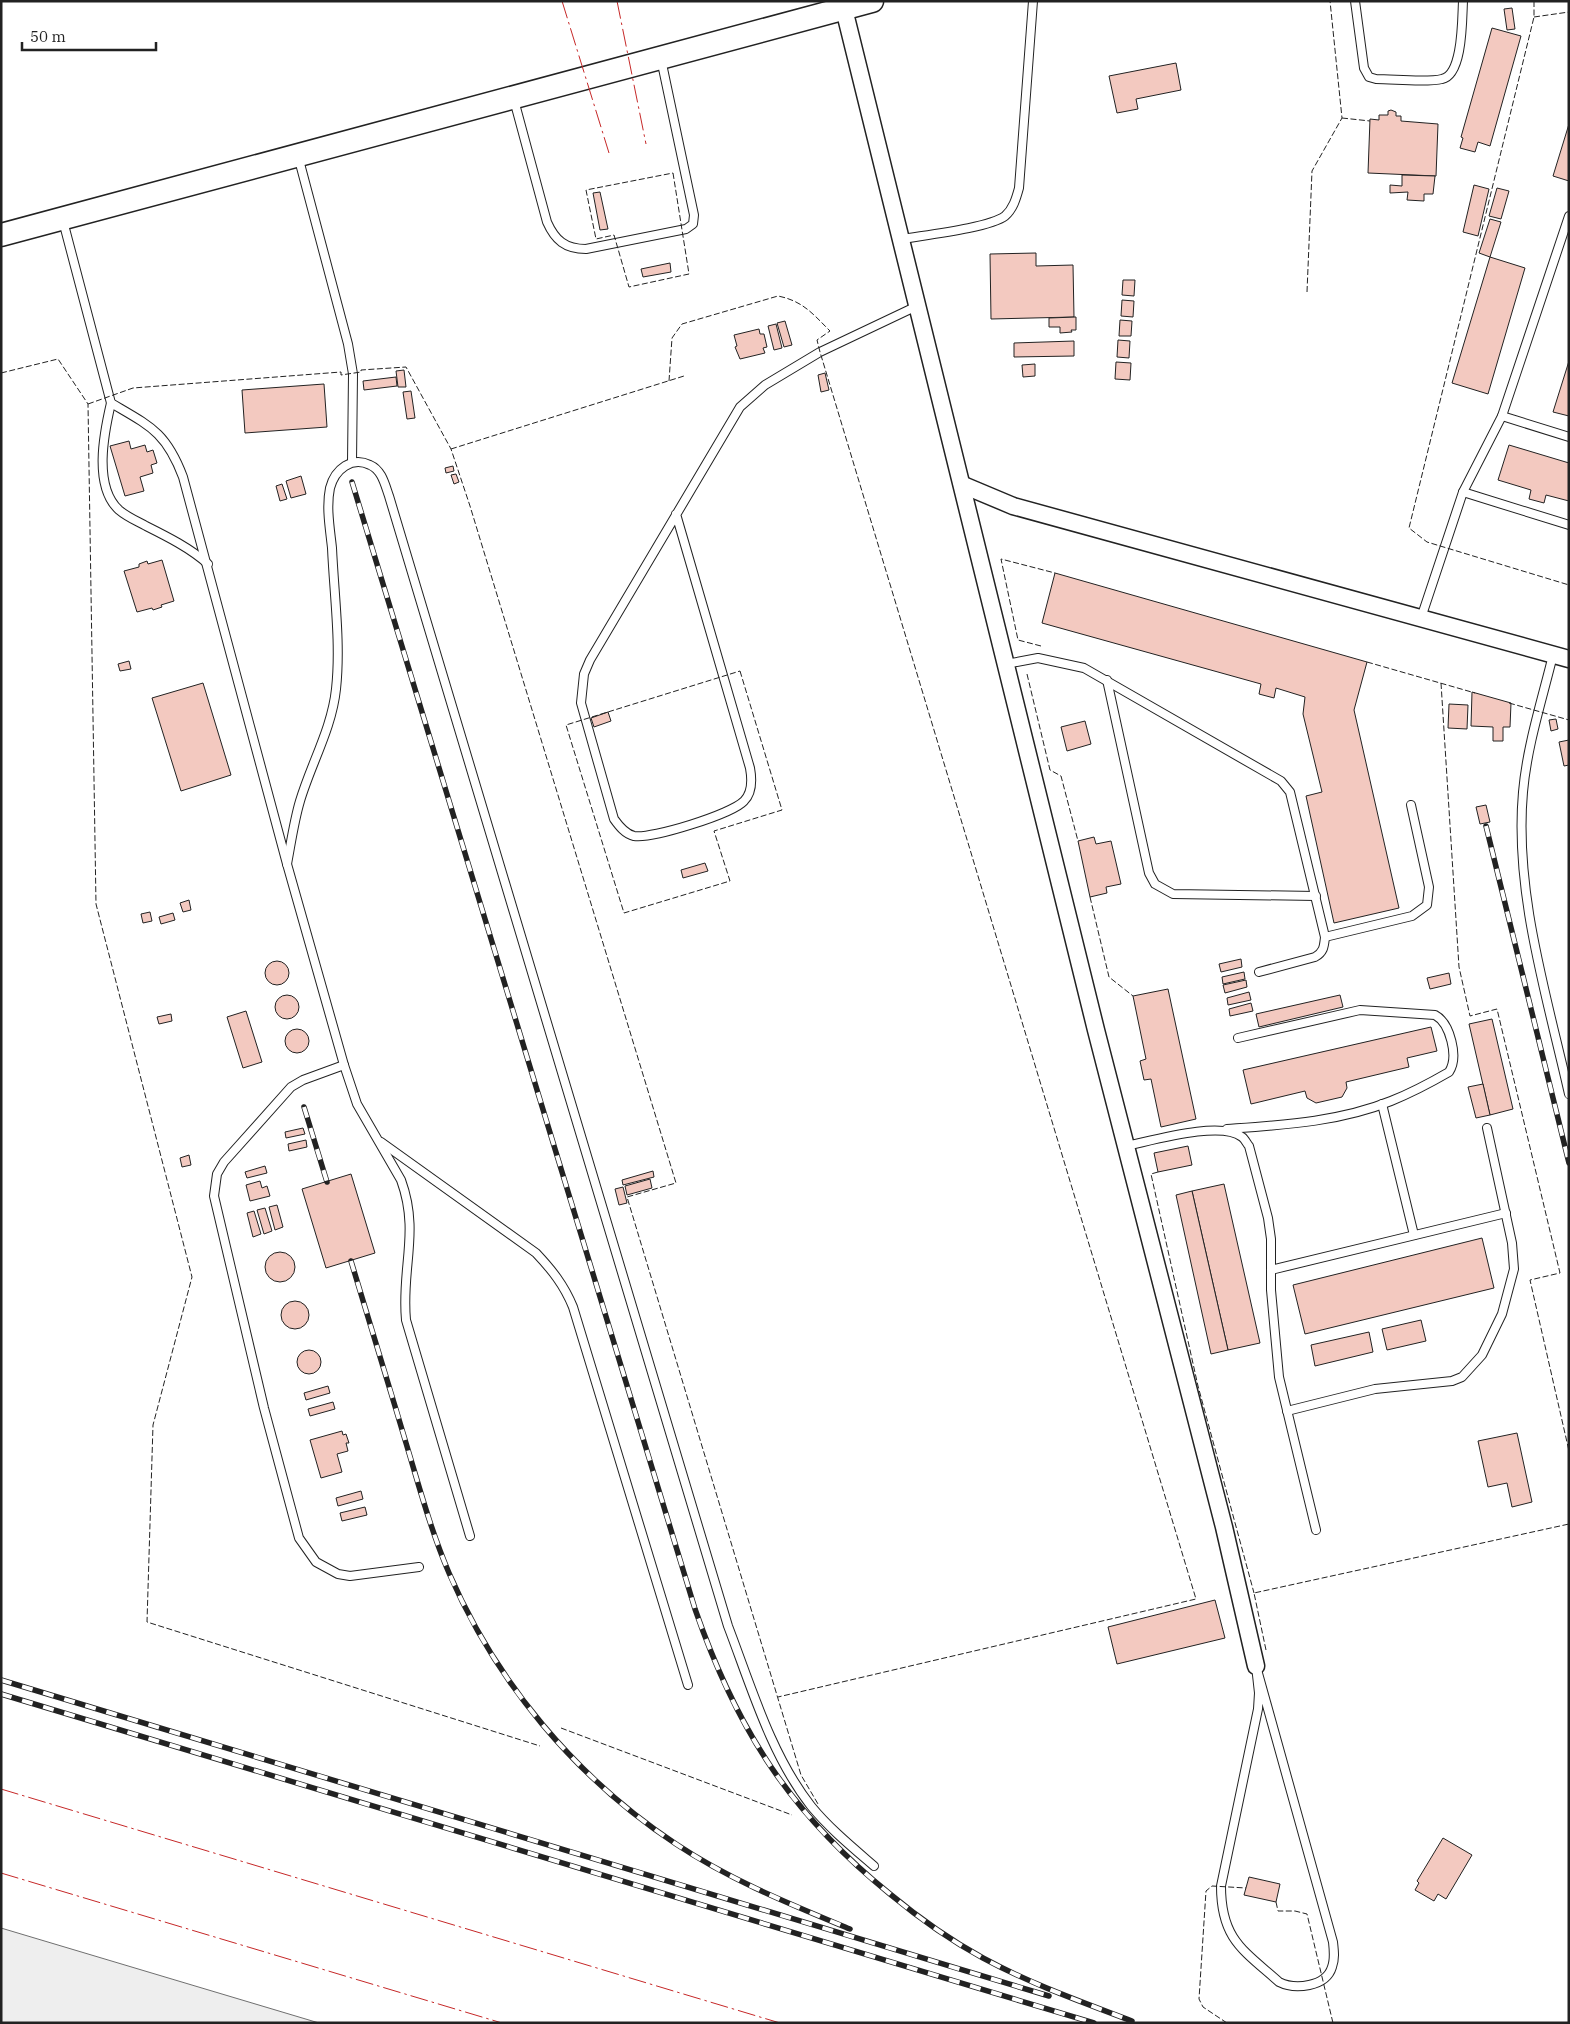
<svg xmlns="http://www.w3.org/2000/svg" width="1570" height="2024" font-family="'IBM Plex Serif',serif">
<style>
.green{fill:#eee;stroke:#6f6f6f}
.building{fill:#f3c9c0;stroke:#222}
.lines{fill:none;stroke-linecap:round;stroke-linejoin:round}
.lane-casing{stroke:#222;stroke-width:10}
.street-casing{stroke:#222;stroke-width:19}
.secondary-casing{stroke:#222;stroke-width:25}
.lane{stroke:#fff;stroke-width:8}
.street{stroke:#fff;stroke-width:16}
.secondary{stroke:#fff;stroke-width:22}
.rail-casing{stroke:#222;stroke-width:5.5}
.rail{stroke:#fff;stroke-width:4;stroke-dasharray:11;stroke-linecap:butt}
.fence{stroke:#222;stroke-width:1;stroke-dasharray:6 2.5;stroke-linecap:butt}
.power{stroke:#c62828;stroke-width:1;stroke-dasharray:18 4 2.5 4;stroke-linecap:butt}
</style>
<rect width="100%" height="100%" fill="#fff"/>
<path class="green" d="M 1,1928 L 319,2023 L 1,2023 Z"/>
<g class="building">
<path d="M 1512,8 L 1515,29 L 1507,30 L 1504,9 Z"/>
<path d="M 1492,28 L 1521,36 L 1490,146 L 1478,142 L 1475,152 L 1460,148 L 1463,138 L 1461,137 Z"/>
<path d="M 1176,63 L 1181,90 L 1136,99 L 1138,109 L 1117,113 L 1109,76 Z"/>
<path d="M 1391,110 L 1396,112 L 1396,116 L 1401,116 L 1401,121 L 1438,124 L 1436,176 L 1368,173 L 1370,119 L 1379,120 L 1379,115 L 1388,115 L 1388,111 Z"/>
<path d="M 1569,124 L 1569,181 L 1553,176 Z"/>
<path d="M 1402,175 L 1435,176 L 1433,194 L 1424,194 L 1424,201 L 1407,200 L 1408,192 L 1390,193 L 1390,185 L 1402,186 Z"/>
<path d="M 1474,185 L 1489,189 L 1478,236 L 1463,232 Z"/>
<path d="M 1497,188 L 1509,191 L 1501,219 L 1489,216 Z"/>
<path d="M 600,192 L 608,229 L 600,230 L 593,193 Z"/>
<path d="M 1490,219 L 1501,222 L 1490,257 L 1479,253 Z"/>
<path d="M 1036,253 L 1036,266 L 1073,265 L 1074,317 L 991,319 L 990,254 Z"/>
<path d="M 1490,257 L 1525,268 L 1488,394 L 1452,383 Z"/>
<path d="M 670,263 L 671,272 L 643,277 L 641,269 Z"/>
<path d="M 1123,280 L 1135,280 L 1134,296 L 1122,295 Z"/>
<path d="M 1122,300 L 1134,301 L 1133,317 L 1121,316 Z"/>
<path d="M 1076,317 L 1076,330 L 1071,330 L 1072,332 L 1060,333 L 1060,327 L 1049,327 L 1049,318 Z"/>
<path d="M 1120,320 L 1132,321 L 1131,336 L 1119,336 Z"/>
<path d="M 785,321 L 792,345 L 784,347 L 777,323 Z"/>
<path d="M 776,324 L 782,348 L 774,350 L 768,326 Z"/>
<path d="M 759,329 L 760,334 L 764,334 L 767,347 L 763,348 L 765,353 L 740,359 L 735,347 L 737,346 L 734,335 Z"/>
<path d="M 1118,340 L 1130,341 L 1129,358 L 1117,357 Z"/>
<path d="M 1074,341 L 1074,356 L 1014,357 L 1014,343 Z"/>
<path d="M 1569,361 L 1569,416 L 1553,412 Z"/>
<path d="M 1116,362 L 1131,363 L 1130,380 L 1115,379 Z"/>
<path d="M 1035,364 L 1035,376 L 1023,377 L 1022,365 Z"/>
<path d="M 404,370 L 406,387 L 398,387 L 396,371 Z"/>
<path d="M 825,373 L 829,390 L 821,392 L 818,375 Z"/>
<path d="M 396,377 L 397,386 L 364,390 L 363,381 Z"/>
<path d="M 324,384 L 327,427 L 245,433 L 242,390 Z"/>
<path d="M 411,391 L 415,418 L 407,419 L 403,392 Z"/>
<path d="M 129,441 L 131,449 L 145,445 L 147,452 L 153,450 L 157,463 L 151,465 L 153,473 L 140,477 L 144,491 L 125,496 L 110,446 Z"/>
<path d="M 1509,445 L 1569,463 L 1569,501 L 1546,495 L 1544,503 L 1529,499 L 1531,490 L 1498,480 Z"/>
<path d="M 453,466 L 454,471 L 446,473 L 445,468 Z"/>
<path d="M 456,474 L 459,482 L 454,484 L 451,475 Z"/>
<path d="M 301,476 L 306,494 L 291,498 L 286,481 Z"/>
<path d="M 282,484 L 287,499 L 280,501 L 276,486 Z"/>
<path d="M 162,560 L 174,601 L 161,605 L 162,607 L 153,610 L 152,608 L 137,612 L 124,571 L 139,567 L 139,564 L 147,561 L 148,564 Z"/>
<path d="M 1055,573 L 1367,662 L 1354,710 L 1399,908 L 1334,923 L 1306,796 L 1322,792 L 1303,714 L 1305,697 L 1276,688 L 1274,698 L 1259,694 L 1261,684 L 1042,623 Z"/>
<path d="M 129,661 L 131,669 L 120,671 L 118,664 Z"/>
<path d="M 203,683 L 231,775 L 181,791 L 152,698 Z"/>
<path d="M 1472,692 L 1511,703 L 1510,727 L 1503,727 L 1503,741 L 1493,741 L 1493,727 L 1471,726 Z"/>
<path d="M 1449,704 L 1468,705 L 1467,729 L 1448,728 Z"/>
<path d="M 608,712 L 611,721 L 594,727 L 591,718 Z"/>
<path d="M 1556,719 L 1558,729 L 1551,731 L 1549,720 Z"/>
<path d="M 1085,721 L 1091,744 L 1067,751 L 1061,727 Z"/>
<path d="M 1569,740 L 1569,765 L 1564,766 L 1559,742 Z"/>
<path d="M 1486,805 L 1490,822 L 1480,824 L 1476,807 Z"/>
<path d="M 1094,837 L 1096,844 L 1111,841 L 1121,884 L 1106,887 L 1107,893 L 1090,897 L 1078,841 Z"/>
<path d="M 705,863 L 708,871 L 683,878 L 681,870 Z"/>
<path d="M 189,900 L 191,910 L 183,912 L 180,903 Z"/>
<path d="M 150,912 L 152,921 L 143,923 L 141,914 Z"/>
<path d="M 173,913 L 175,920 L 161,924 L 159,917 Z"/>
<path d="M 1241,959 L 1242,967 L 1221,972 L 1219,964 Z"/>
<circle cx="277" cy="973" r="12"/>
<path d="M 1244,972 L 1245,979 L 1223,984 L 1222,977 Z"/>
<path d="M 1449,973 L 1451,984 L 1430,989 L 1427,978 Z"/>
<path d="M 1246,980 L 1247,987 L 1225,993 L 1223,985 Z"/>
<path d="M 1168,989 L 1196,1119 L 1161,1127 L 1151,1079 L 1144,1080 L 1140,1061 L 1146,1059 L 1133,996 Z"/>
<path d="M 1249,992 L 1251,1000 L 1228,1005 L 1227,998 Z"/>
<path d="M 1340,995 L 1343,1007 L 1259,1027 L 1256,1014 Z"/>
<circle cx="287" cy="1007" r="12"/>
<path d="M 1251,1003 L 1253,1011 L 1230,1016 L 1229,1009 Z"/>
<path d="M 246,1011 L 262,1062 L 243,1068 L 227,1017 Z"/>
<path d="M 171,1014 L 172,1021 L 159,1024 L 157,1017 Z"/>
<path d="M 1492,1019 L 1513,1109 L 1490,1115 L 1469,1024 Z"/>
<path d="M 1431,1027 L 1437,1051 L 1407,1058 L 1409,1067 L 1346,1082 L 1347,1088 L 1342,1097 L 1316,1103 L 1307,1098 L 1305,1091 L 1251,1104 L 1243,1070 Z"/>
<circle cx="297" cy="1041" r="12"/>
<path d="M 1483,1084 L 1490,1115 L 1476,1118 L 1468,1087 Z"/>
<path d="M 303,1128 L 305,1134 L 286,1138 L 285,1132 Z"/>
<path d="M 306,1140 L 307,1147 L 289,1151 L 288,1144 Z"/>
<path d="M 1188,1146 L 1192,1165 L 1158,1172 L 1154,1153 Z"/>
<path d="M 189,1155 L 191,1165 L 182,1167 L 180,1158 Z"/>
<path d="M 265,1166 L 267,1173 L 247,1178 L 245,1172 Z"/>
<path d="M 653,1171 L 654,1177 L 623,1185 L 622,1180 Z"/>
<path d="M 351,1174 L 375,1253 L 326,1268 L 302,1189 Z"/>
<path d="M 650,1179 L 652,1188 L 627,1195 L 625,1186 Z"/>
<path d="M 260,1181 L 262,1188 L 267,1186 L 270,1196 L 250,1201 L 246,1185 Z"/>
<path d="M 1224,1184 L 1260,1343 L 1228,1350 L 1192,1191 Z"/>
<path d="M 623,1187 L 627,1203 L 619,1205 L 615,1189 Z"/>
<path d="M 1192,1191 L 1228,1350 L 1211,1354 L 1176,1195 Z"/>
<path d="M 277,1205 L 283,1227 L 275,1230 L 269,1207 Z"/>
<path d="M 265,1208 L 272,1231 L 264,1234 L 257,1210 Z"/>
<path d="M 254,1211 L 261,1234 L 253,1237 L 247,1213 Z"/>
<path d="M 1482,1238 L 1494,1288 L 1305,1334 L 1293,1285 Z"/>
<circle cx="280" cy="1267" r="15"/>
<circle cx="295" cy="1315" r="14"/>
<path d="M 1421,1320 L 1426,1341 L 1387,1350 L 1382,1329 Z"/>
<path d="M 1369,1332 L 1373,1352 L 1315,1366 L 1311,1345 Z"/>
<circle cx="309" cy="1362" r="12"/>
<path d="M 328,1386 L 330,1393 L 306,1400 L 304,1393 Z"/>
<path d="M 333,1402 L 335,1409 L 310,1416 L 308,1409 Z"/>
<path d="M 342,1431 L 343,1435 L 346,1434 L 349,1443 L 346,1443 L 348,1451 L 337,1454 L 342,1472 L 321,1478 L 310,1440 Z"/>
<path d="M 1517,1433 L 1532,1502 L 1512,1507 L 1507,1483 L 1488,1487 L 1478,1441 Z"/>
<path d="M 361,1491 L 363,1499 L 338,1506 L 336,1498 Z"/>
<path d="M 365,1507 L 367,1515 L 342,1521 L 340,1513 Z"/>
<path d="M 1215,1600 L 1225,1638 L 1117,1664 L 1108,1627 Z"/>
<path d="M 1443,1838 L 1472,1855 L 1446,1899 L 1438,1894 L 1434,1901 L 1415,1890 L 1419,1883 L 1417,1881 Z"/>
<path d="M 1249,1877 L 1280,1884 L 1276,1902 L 1244,1895 Z"/>
</g>
<g class="lines">
<g class="lane-casing">
<g id="lane">
<path d="M 1355,1 L 1364,68 L 1369,77 L 1376,79 C 1394,79 1426,83 1442,79 C 1463,75 1462,19 1463,1"/>
<path d="M 514,100 L 547,222 C 555,240 565,249 586,249 L 686,229 L 693,224 L 694,215 L 661,59"/>
<path d="M 298,156 L 348,344 L 353,374 L 352,462"/>
<path d="M 63,221 L 111,403 C 150,426 166,432 183,477 L 287,864 L 344,1065 L 357,1104 L 401,1180 C 420,1232 401,1268 406,1320 L 470,1536"/>
<path d="M 902,239 C 925,235 989,228 1005,216 C 1013,209 1016,199 1019,188 L 1033,1"/>
<path d="M 111,403 C 104,433 93,486 119,510 C 127,517 137,521 146,526 C 168,537 190,548 208,564"/>
<path d="M 1502,416 L 1569,437"/>
<path d="M 1463,492 L 1569,525"/>
<path d="M 676,514 L 750,768 C 752,779 753,792 744,801 C 732,814 652,839 634,836 C 625,834 619,826 614,819 L 581,703 L 584,674 L 590,660 L 740,407 L 765,385 L 820,352 L 917,306"/>
<path d="M 1421,618 L 1463,492 L 1502,416 L 1569,216"/>
<path d="M 1553,655 C 1542,700 1527,746 1523,792 C 1514,892 1547,996 1569,1094"/>
<path d="M 1006,664 L 1038,658 L 1084,668 L 1281,781 L 1290,792 L 1325,937 C 1324,946 1324,952 1315,957 L 1259,972"/>
<path d="M 1107,680 L 1149,873 L 1155,884 L 1173,894 L 1316,896"/>
<path d="M 287,864 C 291,843 294,821 300,801 C 311,764 332,728 336,689 C 341,643 334,594 332,548 C 330,529 326,507 330,488 C 335,469 352,456 370,465 C 382,470 385,485 389,496 L 728,1626 C 751,1686 771,1755 811,1806 C 829,1828 852,1847 874,1866"/>
<path d="M 1325,937 L 1412,916 L 1427,905 L 1429,887 L 1411,805"/>
<path d="M 344,1065 L 303,1080 L 291,1087 L 224,1162 L 217,1174 L 214,1196 L 264,1408 L 299,1538 L 316,1562 L 338,1574 L 350,1576 L 419,1567"/>
<path d="M 1382,1104 L 1414,1235"/>
<path d="M 1227,1129 C 1282,1125 1339,1122 1391,1101 C 1411,1093 1430,1083 1449,1072 C 1459,1057 1450,1023 1435,1015 L 1360,1010 L 1238,1038"/>
<path d="M 381,1142 L 536,1253 C 552,1270 564,1285 573,1307 L 688,1685"/>
<path d="M 1126,1146 C 1151,1141 1221,1120 1242,1137 C 1245,1139 1247,1144 1249,1146 L 1268,1218 L 1271,1239 L 1271,1290 L 1279,1377 L 1316,1530"/>
<path d="M 1271,1270 L 1506,1213"/>
<path d="M 1287,1411 L 1375,1389 L 1452,1381 L 1462,1377 L 1482,1355 L 1502,1314 L 1514,1269 L 1512,1243 L 1487,1128"/>
<path d="M 1256,1666 L 1333,1942 C 1334,1951 1335,1959 1332,1967 C 1326,1987 1295,1990 1279,1982 C 1243,1950 1221,1939 1221,1886 L 1258,1709 L 1259,1693 Z"/>
</g>
</g>
<g class="street-casing">
<g id="street">
<path d="M 844,9 L 1096,1030 L 1224,1527 L 1256,1666"/>
<path d="M 963,485 L 1013,506 L 1569,659"/>
</g>
</g>
<g class="secondary-casing">
<path id="secondary" d="M 1,235 L 872,1"/>
</g>
<use href="#lane" class="lane"/>
<use href="#street" class="street"/>
<use href="#secondary" class="secondary"/>
<g class="rail-casing">
<g id="rail">
<path d="M 352,482 L 695,1609 C 737,1730 790,1813 890,1894 C 919,1918 950,1940 983,1958 C 1031,1984 1082,2002 1132,2021"/>
<path d="M 1486,826 L 1569,1163"/>
<path d="M 304,1107 L 327,1182"/>
<path d="M 351,1261 C 369,1321 388,1382 406,1443 C 419,1486 431,1531 449,1573 C 496,1682 576,1778 676,1844 C 730,1880 790,1904 850,1929"/>
<path d="M 1,1680 L 1049,1996"/>
<path d="M 1,1694 L 1094,2023"/>
</g>
</g>
<use href="#rail" class="rail"/>
<g class="fence">
<path d="M 1534,1 L 1534,17 L 1409,528 L 1427,542 L 1569,585"/>
<path d="M 1534,17 L 1569,12"/>
<path d="M 1342,118 L 1370,121"/>
<path d="M 673,173 L 689,274 L 629,287 L 614,235 L 596,239 L 586,190 Z"/>
<path d="M 1307,292 L 1312,171 L 1342,118 L 1330,1"/>
<path d="M 1,373 L 58,359 L 88,404 L 96,904 L 192,1277 L 153,1425 L 147,1622 L 540,1746"/>
<path d="M 669,381 L 672,338 L 682,324 L 778,296 C 803,301 813,314 830,331 L 817,340 L 820,352 L 1196,1599 L 778,1697"/>
<path d="M 88,404 L 133,388 L 341,372 L 341,375 L 361,372 L 361,370 L 406,367 L 451,449 L 470,506 L 676,1183 L 627,1197 L 801,1775 L 818,1804"/>
<path d="M 451,449 L 684,376"/>
<path d="M 1041,646 L 1018,640 L 1001,559 L 1055,573"/>
<path d="M 1367,662 L 1475,693"/>
<path d="M 740,671 L 782,810 L 714,831 L 730,881 L 624,913 L 566,725 Z"/>
<path d="M 1027,674 L 1050,770 L 1061,776 L 1078,841"/>
<path d="M 1441,683 L 1459,967 L 1470,1016 L 1497,1009 L 1560,1273 L 1530,1280 L 1569,1451"/>
<path d="M 1509,703 L 1569,720"/>
<path d="M 1090,897 L 1109,977 L 1133,996"/>
<path d="M 1158,1172 L 1151,1174 L 1198,1386 L 1254,1593"/>
<path d="M 1266,1650 L 1254,1593 L 1569,1524"/>
<path d="M 561,1728 L 792,1815"/>
<path d="M 1276,1902 L 1278,1911 L 1295,1911 L 1307,1914 L 1333,2023"/>
<path d="M 1227,2023 L 1203,2007 L 1199,1999 L 1206,1891 L 1212,1886 L 1246,1888"/>
</g>
<g class="power">
<path d="M 562,1 L 609,153"/>
<path d="M 617,1 L 646,144"/>
<path d="M 1,1789 L 780,2023"/>
<path d="M 1,1873 L 502,2023"/>
</g>
</g>
<rect width="1570" height="2024" fill="none" stroke="#222222" stroke-width="5"/>
<path d="M22 42v8h134v-8" fill="none" stroke="#222222" stroke-width="2.5"/>
<text x="30" y="42" font-size="15" fill="#222222" stroke="#ffffff" stroke-width="4" paint-order="stroke">50 m</text>
</svg>
